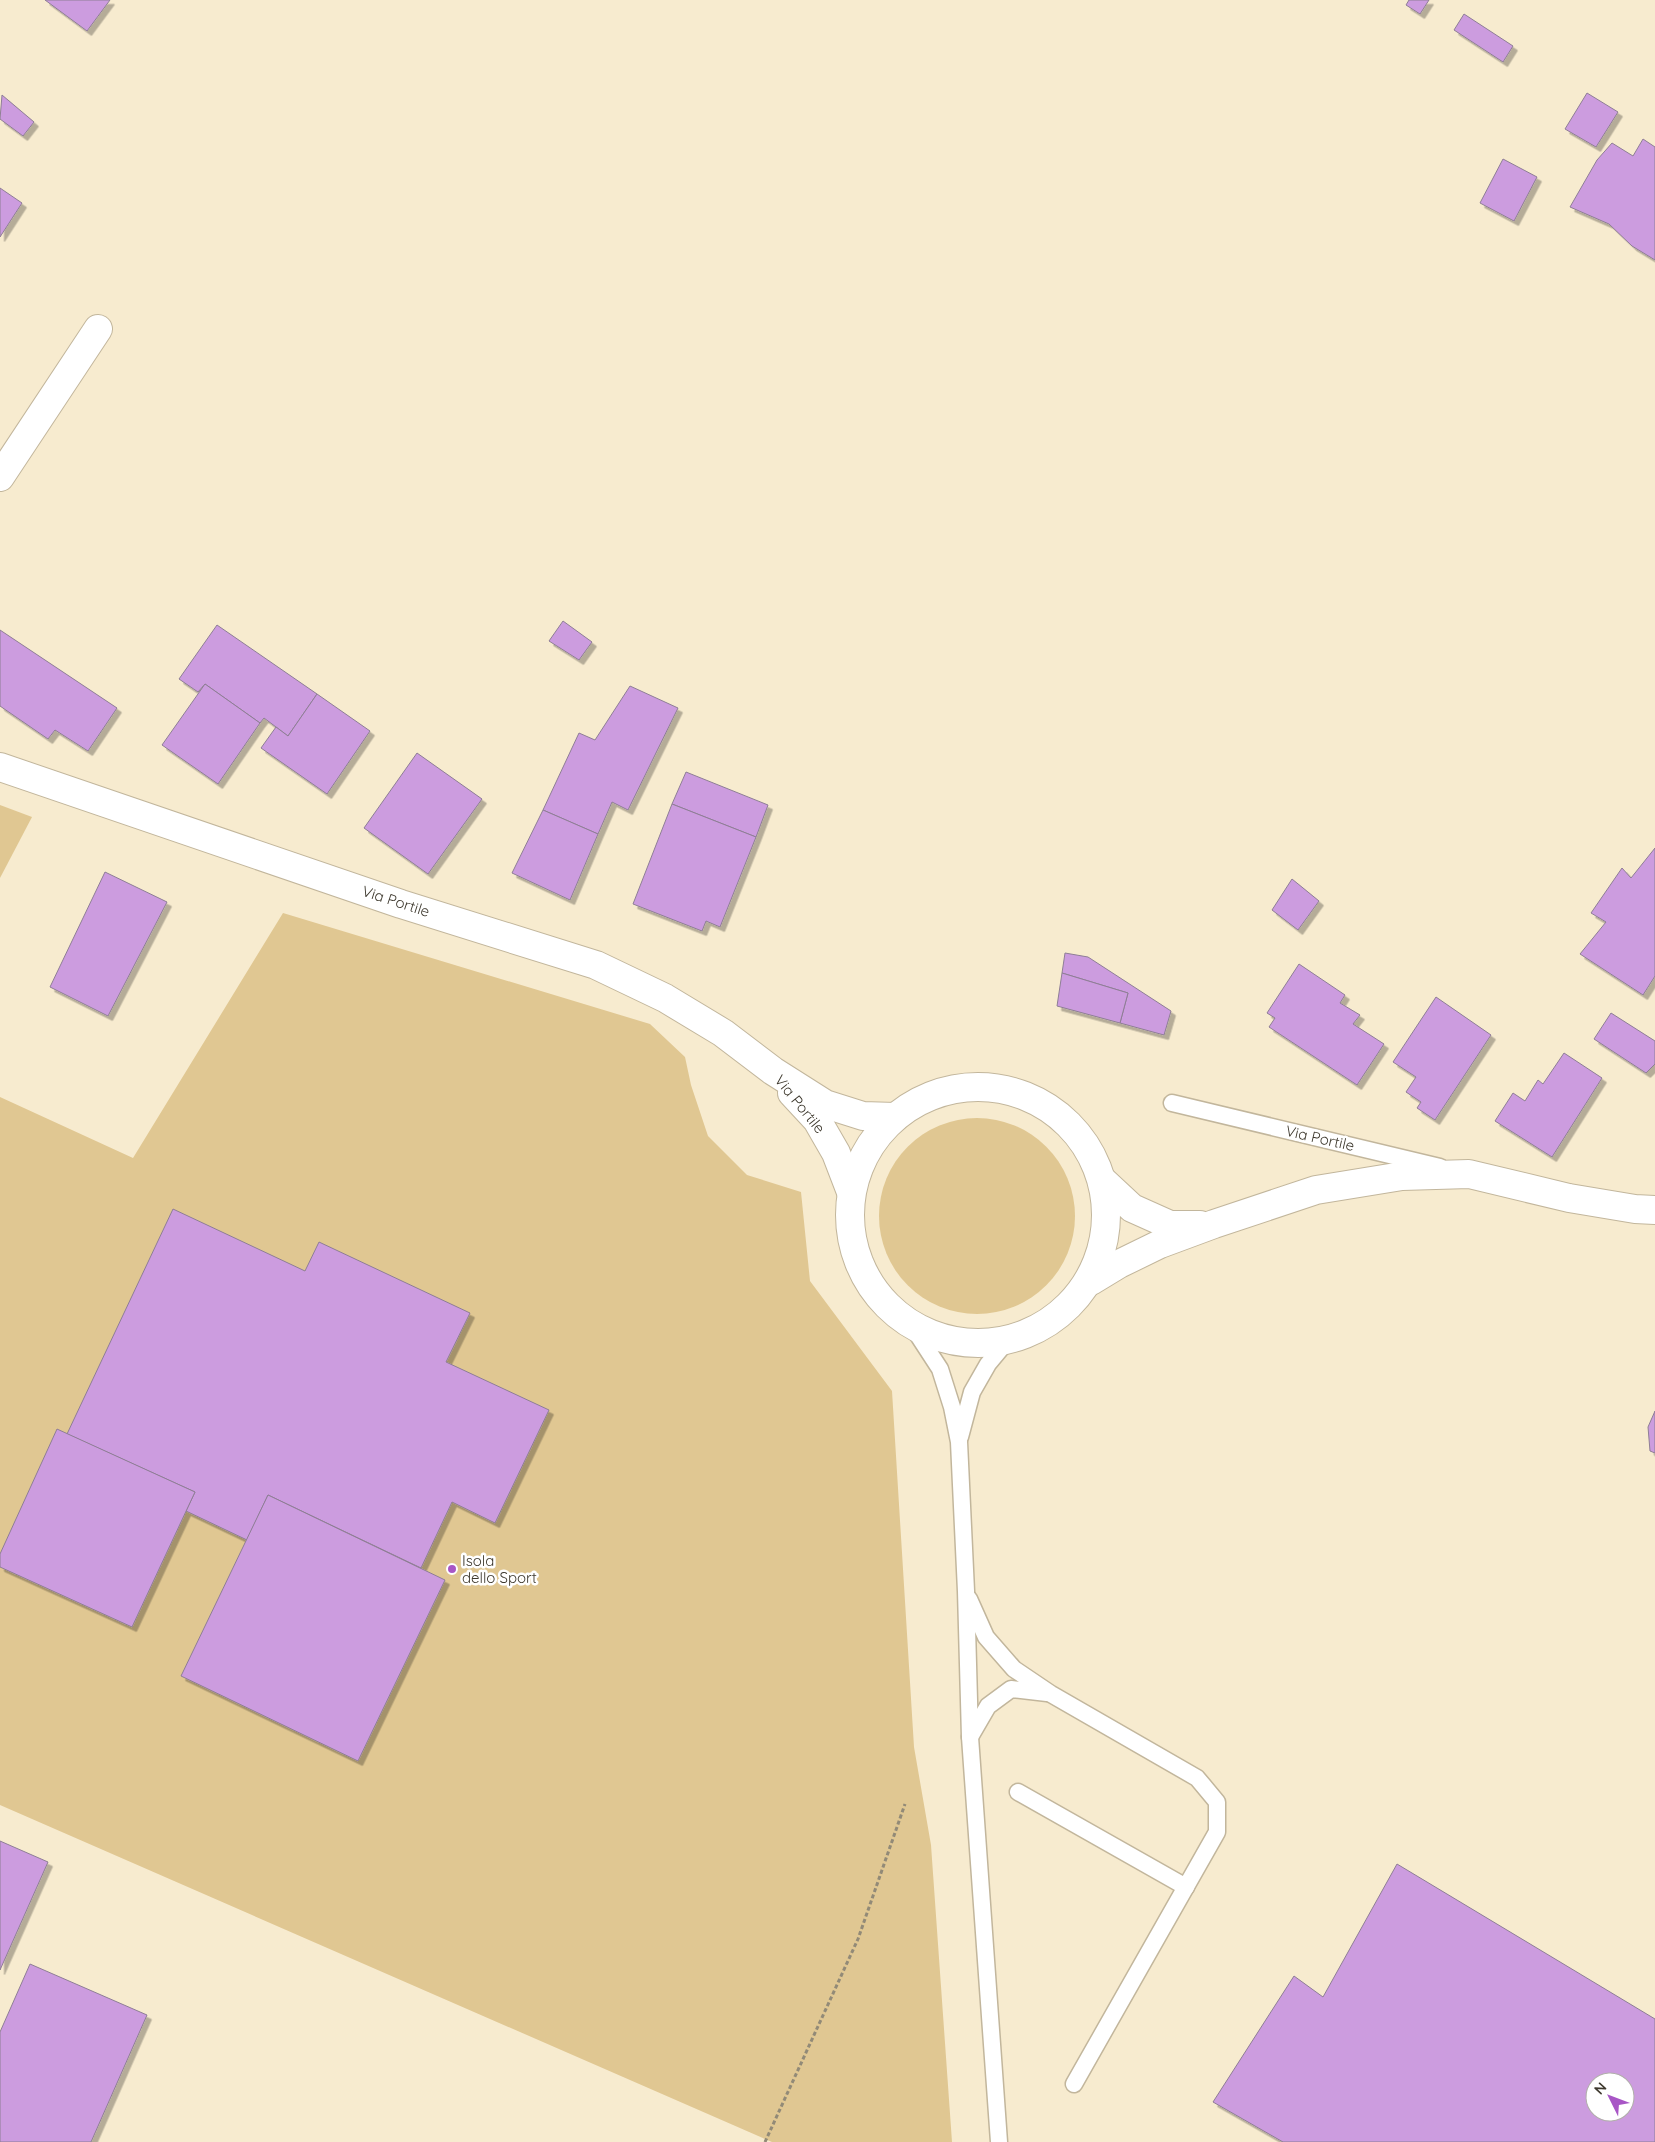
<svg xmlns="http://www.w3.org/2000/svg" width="1655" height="2142" font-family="Quicksand,sans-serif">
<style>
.green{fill:#e0c792}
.building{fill:#cc9cdf;stroke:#8e7e95;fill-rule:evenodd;filter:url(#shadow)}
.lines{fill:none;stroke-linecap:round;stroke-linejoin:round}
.lane-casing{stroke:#c2b69c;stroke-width:19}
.street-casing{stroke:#c2b69c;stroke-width:30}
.secondary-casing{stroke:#c2b69c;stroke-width:30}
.path{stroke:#928a77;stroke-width:3;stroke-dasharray:4 2.5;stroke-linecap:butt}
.lane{stroke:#fff;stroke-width:16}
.street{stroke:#fff;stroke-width:28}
.secondary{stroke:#fff;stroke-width:28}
.poi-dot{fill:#a856c6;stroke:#fff;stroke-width:2}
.labels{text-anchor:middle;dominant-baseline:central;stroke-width:5;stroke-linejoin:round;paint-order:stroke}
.street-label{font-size:15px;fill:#3d382d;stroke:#fff}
.poi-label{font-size:15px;fill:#3d382d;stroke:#fff;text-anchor:start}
</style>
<defs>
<filter id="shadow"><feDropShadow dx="4.5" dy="4.5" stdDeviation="0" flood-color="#0004"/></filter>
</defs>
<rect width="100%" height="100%" fill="#f7ebcf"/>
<g class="green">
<path d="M 0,805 L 32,817 L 0,878 Z"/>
<path d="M 283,913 L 650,1024 L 685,1057 L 691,1085 L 708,1136 L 747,1175 L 801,1192 L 810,1281 L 892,1391 L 914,1747 L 931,1845 L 952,2142 L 772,2142 L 0,1805 L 0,1097 L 133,1158 Z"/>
<circle cx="977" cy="1216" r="98"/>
</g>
<g class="building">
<path d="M 45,0 L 110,0 L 87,31 Z"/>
<path d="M 1409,0 L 1429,0 L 1420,14 L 1406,5 Z"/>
<path d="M 1464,14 L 1513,46 L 1503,62 L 1454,30 Z"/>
<path d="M 1587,93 L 1618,112 L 1596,147 L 1565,129 Z"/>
<path d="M 2,95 L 34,122 L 23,136 L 0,119 Z"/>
<path d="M 1643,139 L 1655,147 L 1655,260 L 1632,246 L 1609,224 L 1570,207 L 1597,160 L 1612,143 L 1633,156 Z"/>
<path d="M 1503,159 L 1537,177 L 1514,221 L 1480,203 Z"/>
<path d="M 0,188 L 22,203 L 0,237 Z"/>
<path d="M 563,621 L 592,642 L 579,660 L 549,641 Z"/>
<path d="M 217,625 L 317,694 L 288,736 L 264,718 L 260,723 L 205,684 L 198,692 L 179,679 Z"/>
<path d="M 0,630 L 117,708 L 88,751 L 55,730 L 48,739 L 0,706 Z"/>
<path d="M 205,684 L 260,723 L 218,784 L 162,745 Z"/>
<path d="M 630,686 L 678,708 L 628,810 L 612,802 L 598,834 L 543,810 L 579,733 L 595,740 Z"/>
<path d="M 317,694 L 370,731 L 327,794 L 261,748 L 276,727 L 288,736 Z"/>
<path d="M 417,753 L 482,799 L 428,874 L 364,828 Z"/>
<path d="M 686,772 L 768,805 L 756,837 L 672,804 Z"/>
<path d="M 672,804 L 756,837 L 720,927 L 706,921 L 702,931 L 633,904 Z"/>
<path d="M 543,810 L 598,834 L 570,900 L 512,873 Z"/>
<path d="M 1655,848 L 1655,976 L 1643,995 L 1580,954 L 1606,922 L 1591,913 L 1622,868 L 1631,878 Z"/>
<path d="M 105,872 L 167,902 L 108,1016 L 50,987 Z"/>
<path d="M 1292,879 L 1319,901 L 1298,930 L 1272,910 Z"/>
<path d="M 1065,953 L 1088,957 L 1171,1011 L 1164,1035 L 1120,1023 L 1128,993 L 1062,973 Z"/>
<path d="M 1299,964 L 1345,995 L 1340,1003 L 1360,1015 L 1353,1024 L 1384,1044 L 1357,1085 L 1269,1027 L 1275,1018 L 1267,1013 Z"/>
<path d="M 1062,973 L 1128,993 L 1120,1023 L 1057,1006 Z"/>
<path d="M 1436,997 L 1491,1035 L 1435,1120 L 1417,1108 L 1421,1102 L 1406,1092 L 1416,1077 L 1393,1062 Z"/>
<path d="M 1611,1013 L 1655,1041 L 1655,1064 L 1646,1073 L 1594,1039 Z"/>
<path d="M 1564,1053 L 1602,1078 L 1552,1157 L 1495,1121 L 1513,1093 L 1525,1101 L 1538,1080 L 1543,1084 Z"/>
<path d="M 173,1209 L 305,1271 L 319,1242 L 470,1313 L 446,1362 L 549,1410 L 495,1523 L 452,1502 L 421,1568 L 268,1495 L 247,1540 L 186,1511 L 195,1492 L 67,1434 Z"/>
<path d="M 1655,1411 L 1655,1453 L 1650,1451 L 1648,1427 Z"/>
<path d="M 57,1429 L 195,1492 L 132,1627 L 0,1567 L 0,1554 Z"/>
<path d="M 268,1495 L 445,1580 L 358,1761 L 181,1676 Z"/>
<path d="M 0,1841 L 48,1862 L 0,1970 Z"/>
<path d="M 1397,1864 L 1655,2019 L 1655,2142 L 1283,2142 L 1213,2102 L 1294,1976 L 1323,1997 ZM 1595,2082 L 1625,2082 L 1625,2112 L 1595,2112 Z"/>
<path d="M 30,1964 L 147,2015 L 91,2142 L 0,2142 L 0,2032 Z"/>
</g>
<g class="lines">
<g class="lane-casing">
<g id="lane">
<path d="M 1172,1103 L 1440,1167"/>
<path d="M 912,1326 L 940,1369 L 952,1407 L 959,1442 L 966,1591 L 970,1737 L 999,2142"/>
<path d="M 960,1437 L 972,1392 L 988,1364 L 1008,1340"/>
<path d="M 969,1599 L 986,1637 L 1014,1669 L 1051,1694 L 1197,1778 L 1217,1802 L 1217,1832 L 1074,2084"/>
<path d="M 970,1737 L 988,1706 L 1011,1689 L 1047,1693"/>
<path d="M 1018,1792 L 1186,1887"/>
</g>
</g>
<g class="street-casing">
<path id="street" d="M 0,477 L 98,329"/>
</g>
<g class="secondary-casing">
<g id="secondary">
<path d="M 0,767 L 401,904 L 596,965 L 665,998 L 723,1033 L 773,1071 L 825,1104 L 863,1116 L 895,1117"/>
<circle cx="978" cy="1215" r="128"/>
<path d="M 792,1093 L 817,1120 L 836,1153 L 851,1192"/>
<path d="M 1103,1181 L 1132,1208 L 1170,1225 L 1200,1225"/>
<path d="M 1091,1281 L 1119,1264 L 1160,1244 L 1214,1224 L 1316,1190 L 1402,1176 L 1469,1174 L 1569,1198 L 1635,1209 L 1655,1210"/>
</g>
</g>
<path class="path" d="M 765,2142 L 858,1939 L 905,1804"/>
<use href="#lane" class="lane"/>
<use href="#street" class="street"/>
<use href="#secondary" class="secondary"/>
</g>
<circle class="poi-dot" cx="452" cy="1569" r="5"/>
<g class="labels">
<g class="street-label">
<text transform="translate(396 901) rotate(18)">Via Portile</text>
<text transform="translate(800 1104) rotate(51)">Via Portile</text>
<text transform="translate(1320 1138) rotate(13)">Via Portile</text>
</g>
<g class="poi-label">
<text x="462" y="1560">Isola<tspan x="462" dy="17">dello Sport</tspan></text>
</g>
</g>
<g transform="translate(1610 2097) rotate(312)"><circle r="24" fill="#ffffff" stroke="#b1afab"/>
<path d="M0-4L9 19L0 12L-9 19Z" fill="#a856c6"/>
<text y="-8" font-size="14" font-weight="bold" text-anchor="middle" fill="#3d382d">N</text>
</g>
</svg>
